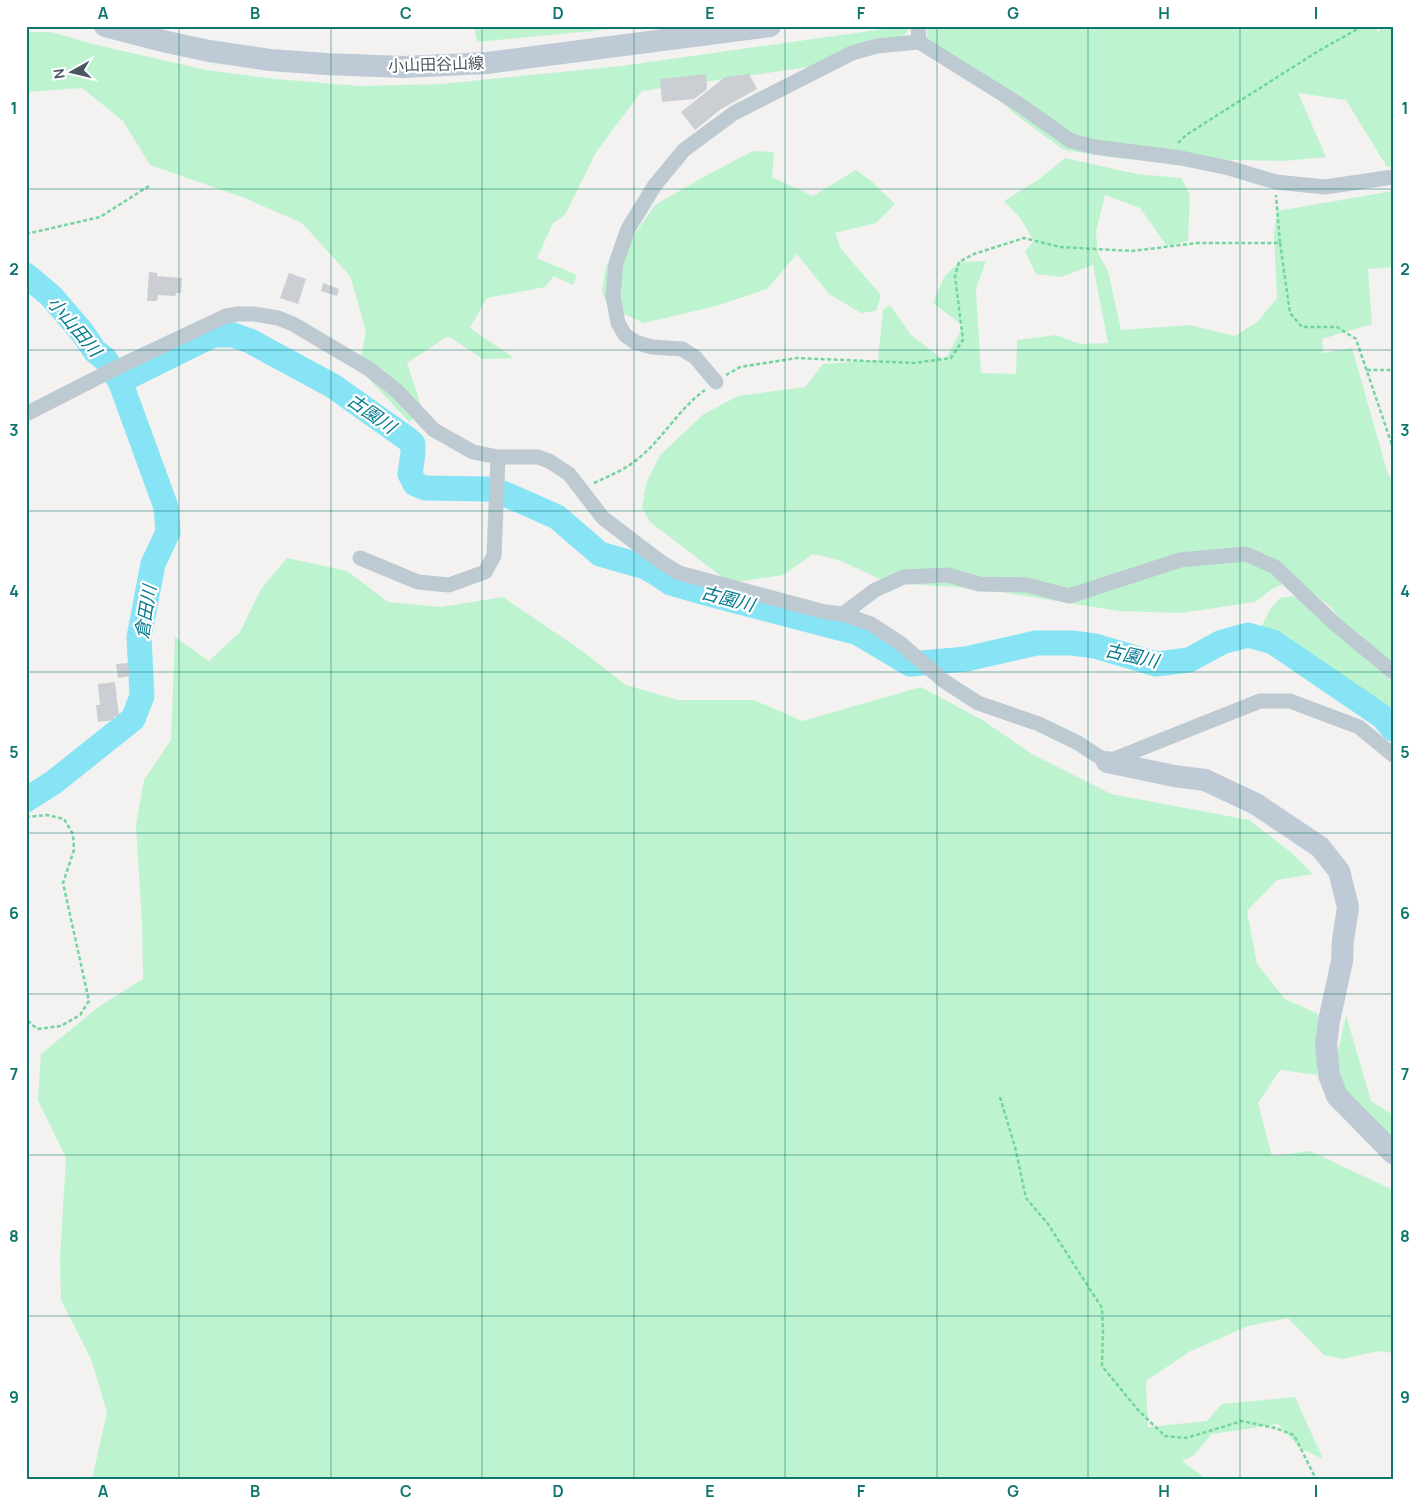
<svg xmlns="http://www.w3.org/2000/svg" width="1419" height="1505" font-family="Manrope,'Noto Sans JP',sans-serif">
<style>
.green{fill:#bdf4cf}
.lines{fill:none;stroke-linecap:round;stroke-linejoin:round}
.river{stroke:#87e4f4;stroke-width:25}
.building{fill:#cbcfd4}
.path{stroke:#72d59e;stroke-width:2.5;stroke-dasharray:4 2.5;stroke-linecap:butt}
.street{stroke:#becad2;stroke-width:15}
.secondary{stroke:#becbd6;stroke-width:22}
.grid{fill:none;stroke:#0f766e;stroke-width:1;stroke-opacity:0.55}
.labels{text-anchor:middle;dominant-baseline:central;stroke-width:4.5;stroke-linejoin:round;paint-order:stroke}
.street-label{font-size:16px;fill:#475661;stroke:#fff}
.water-label{font-size:18px;font-style:italic;fill:#047c90;stroke:#fff}
.neatline{fill:none;stroke:#0f766e;stroke-width:2}
.grid-label{font-size:16px;text-anchor:middle;font-weight:bold;fill:#0f766e}
</style>
<rect width="100%" height="100%" fill="#f4f1f1"/>
<g class="green">
<path d="M 474,26 L 629,26 L 592,31 L 477,42 Z"/>
<path d="M 905,26 L 911,26 L 905,35 L 862,49 L 836,63 L 642,91 L 596,152 L 565,215 L 553,223 L 537,258 L 577,275 L 573,285 L 554,276 L 545,287 L 487,298 L 470,328 L 514,358 L 483,359 L 448,336 L 407,363 L 423,411 L 409,422 L 359,368 L 366,331 L 350,276 L 302,223 L 242,197 L 150,165 L 123,121 L 82,88 L 26,92 L 26,32 L 51,32 L 93,44 L 206,70 L 276,79 L 360,86 L 441,84 L 621,66 Z"/>
<path d="M 927,26 L 1374,26 L 1378,32 L 1384,26 L 1393,26 L 1393,166 L 1387,167 L 1346,100 L 1298,93 L 1326,157 L 1284,161 L 1231,160 L 1193,165 L 1117,158 L 1064,150 L 1020,118 L 927,38 Z"/>
<path d="M 753,151 L 774,152 L 772,177 L 813,196 L 856,170 L 870,180 L 895,204 L 876,223 L 835,233 L 841,249 L 881,295 L 876,311 L 861,313 L 829,294 L 797,254 L 767,289 L 716,306 L 644,323 L 608,307 L 602,291 L 606,266 L 627,245 L 655,205 L 707,175 Z"/>
<path d="M 1065,158 L 1137,174 L 1181,178 L 1190,195 L 1188,241 L 1167,246 L 1140,208 L 1105,195 L 1096,232 L 1098,253 L 1108,271 L 1121,330 L 1189,325 L 1235,336 L 1258,321 L 1277,298 L 1274,234 L 1277,211 L 1393,191 L 1393,267 L 1368,269 L 1372,324 L 1322,339 L 1323,353 L 1352,348 L 1387,471 L 1393,483 L 1393,666 L 1359,644 L 1331,607 L 1295,579 L 1272,589 L 1255,602 L 1181,613 L 1119,611 L 1000,592 L 956,587 L 888,583 L 839,560 L 813,554 L 783,575 L 730,583 L 650,522 L 642,508 L 646,484 L 660,455 L 704,414 L 738,396 L 805,387 L 823,364 L 878,360 L 883,310 L 890,305 L 911,335 L 945,361 L 963,326 L 933,303 L 944,277 L 959,262 L 986,261 L 976,289 L 981,373 L 1016,374 L 1017,340 L 1056,335 L 1080,344 L 1108,343 L 1093,265 L 1061,277 L 1036,274 L 1025,251 L 1034,241 L 1021,219 L 1004,201 L 1038,180 Z"/>
<path d="M 287,558 L 347,571 L 388,602 L 441,607 L 503,597 L 578,648 L 626,685 L 678,700 L 754,700 L 802,721 L 921,687 L 984,721 L 1032,754 L 1111,794 L 1249,820 L 1292,853 L 1313,874 L 1277,880 L 1247,911 L 1257,964 L 1285,999 L 1318,1014 L 1317,1075 L 1280,1070 L 1258,1103 L 1272,1156 L 1310,1151 L 1393,1190 L 1393,1353 L 1378,1351 L 1343,1359 L 1324,1355 L 1288,1318 L 1248,1326 L 1189,1352 L 1146,1381 L 1148,1427 L 1207,1421 L 1222,1404 L 1295,1397 L 1323,1459 L 1300,1448 L 1278,1424 L 1212,1434 L 1194,1455 L 1182,1461 L 1206,1479 L 92,1479 L 107,1412 L 91,1359 L 61,1300 L 60,1258 L 66,1158 L 38,1100 L 41,1054 L 101,1005 L 143,979 L 142,923 L 136,825 L 144,780 L 171,740 L 175,637 L 209,661 L 240,632 L 261,589 Z"/>
<path d="M 1300,595 L 1335,632 L 1393,682 L 1393,735 L 1290,638 L 1274,630 L 1259,631 L 1271,608 L 1280,598 Z"/>
<path d="M 1346,1015 L 1371,1101 L 1393,1115 L 1393,1162 L 1342,1088 L 1337,1056 Z"/>
</g>
<g class="lines">
<g class="river">
<path d="M 26,275 L 51,296 L 82,332 L 95,351 L 105,359 L 120,381 L 166,507 L 168,532 L 153,564 L 139,637 L 142,696 L 133,719 L 54,782 L 26,800"/>
<path d="M 120,381 L 213,335 L 233,335 L 250,341 L 333,386 L 409,440 L 413,444 L 413,453 L 410,474 L 415,484 L 425,488 L 488,489 L 505,494 L 557,517 L 600,554 L 645,567 L 656,573 L 671,583 L 705,593 L 858,633 L 910,664 L 966,659 L 1036,643 L 1072,643 L 1095,646 L 1156,664 L 1189,660 L 1222,642 L 1248,635 L 1273,642 L 1383,717 L 1393,729"/>
</g>
</g>
<g class="building">
<path d="M 706,74 L 707,89 L 694,99 L 662,102 L 660,79 Z"/>
<path d="M 749,74 L 757,89 L 721,109 L 695,130 L 681,112 L 725,77 Z"/>
<path d="M 149,272 L 157,273 L 157,276 L 182,278 L 181,293 L 176,293 L 175,296 L 158,295 L 157,301 L 147,301 Z"/>
<path d="M 289,273 L 306,279 L 298,304 L 280,298 Z"/>
<path d="M 323,283 L 339,289 L 337,296 L 321,291 Z"/>
<path d="M 128,663 L 130,676 L 118,678 L 116,664 Z"/>
<path d="M 115,682 L 119,716 L 114,716 L 114,720 L 98,722 L 96,705 L 100,705 L 98,684 Z"/>
</g>
<g class="lines">
<g class="path">
<path d="M 1178,143 L 1186,135 L 1320,50 L 1363,26"/>
<path d="M 26,234 L 100,217 L 149,186"/>
<path d="M 1280,243 L 1290,313 L 1302,327 L 1337,327 L 1356,339 L 1393,448"/>
<path d="M 1367,370 L 1393,370"/>
<path d="M 726,375 L 740,367 L 797,358 L 914,363 L 951,358 L 963,340 L 955,276 L 959,262 L 974,254 L 1024,238 L 1060,247 L 1132,251 L 1197,243 L 1280,243 L 1276,195"/>
<path d="M 594,483 C 607,477 624,470 635,461 C 662,441 678,409 705,390"/>
<path d="M 26,817 L 47,815 L 64,819 L 73,834 L 74,850 L 63,883 L 89,1001 L 80,1015 L 61,1026 L 37,1029 L 26,1019"/>
<path d="M 1000,1097 L 1015,1147 L 1026,1198 L 1048,1224 L 1102,1308 L 1103,1332 L 1102,1366 L 1138,1410 L 1165,1436 L 1186,1438 L 1242,1421 L 1275,1428 L 1294,1435 L 1316,1479"/>
</g>
<g class="street">
<path d="M 919,42 L 1017,103 L 1071,141 L 1095,147 L 1181,158 L 1229,168 L 1276,182 L 1325,187 L 1393,177"/>
<path d="M 716,382 L 695,357 L 682,349 L 652,347 L 635,342 L 625,335 L 618,323 L 613,296 L 616,263 L 628,229 L 655,185 L 684,150 L 734,113 L 852,53 L 877,46 L 919,42 L 918,26"/>
<path d="M 26,414 L 124,364 L 226,316 L 238,314 L 254,314 L 278,318 L 293,324 L 369,369 L 397,391 L 434,430 L 473,452 L 498,457 L 538,457 L 549,461 L 569,474 L 603,518 L 649,553 L 664,564 L 679,573 L 825,612 L 843,614 L 871,624 L 900,643 L 944,681 L 978,703 L 1039,724 L 1078,743 L 1107,762 L 1260,701 L 1290,701 L 1359,727 L 1393,755"/>
<path d="M 360,558 L 418,582 L 449,585 L 485,572 L 494,556 L 498,457"/>
<path d="M 843,614 L 875,590 L 904,577 L 948,575 L 979,584 L 1027,585 L 1069,596 L 1180,560 L 1246,554 L 1275,567 L 1335,624 L 1393,672"/>
</g>
<g class="secondary">
<path d="M 105,26 L 167,42 L 209,51 L 270,60 L 326,64 L 404,67 L 487,63 L 770,26"/>
<path d="M 1107,762 L 1174,776 L 1205,780 L 1256,804 L 1320,847 L 1339,871 L 1348,907 L 1343,940 L 1342,961 L 1329,1021 L 1326,1044 L 1329,1075 L 1337,1096 L 1393,1153"/>
</g>
</g>
<path class="grid" d="M 179,26 L 179,1479M 331,26 L 331,1479M 482,26 L 482,1479M 634,26 L 634,1479M 785,26 L 785,1479M 937,26 L 937,1479M 1088,26 L 1088,1479M 1240,26 L 1240,1479M 26,189 L 1393,189M 26,350 L 1393,350M 26,511 L 1393,511M 26,672 L 1393,672M 26,833 L 1393,833M 26,994 L 1393,994M 26,1155 L 1393,1155M 26,1316 L 1393,1316"/>
<g class="labels">
<g class="street-label">
<text transform="translate(436 64) rotate(-2)">小山田谷山線</text>
</g>
<g class="water-label">
<text transform="translate(75 326) rotate(50)">小山田川</text>
<text transform="translate(372 413) rotate(35)">古園川</text>
<text transform="translate(728 598) rotate(15)">古園川</text>
<text transform="translate(145 612) rotate(-81)">倉田川</text>
<text transform="translate(1132 655) rotate(13)">古園川</text>
</g>
</g>
<rect width="1419" height="1505" fill="none" stroke="#ffffff" stroke-width="55"/>
<g transform="translate(72 72) rotate(262)" stroke="#ffffff" stroke-width="4" paint-order="stroke">
<path d="M0-4L9 19L0 12L-9 19Z" fill="#475661"/>
<text y="-8" font-size="14" font-weight="bold" text-anchor="middle" fill="#475661">N</text>
</g>
<rect x="28" y="28" width="1364" height="1450" class="neatline"/>
<g class="grid-label">
<text x="103" y="19">A</text>
<text x="255" y="19">B</text>
<text x="406" y="19">C</text>
<text x="558" y="19">D</text>
<text x="710" y="19">E</text>
<text x="861" y="19">F</text>
<text x="1013" y="19">G</text>
<text x="1164" y="19">H</text>
<text x="1316" y="19">I</text>
<text x="14" y="114">1</text>
<text x="1405" y="114">1</text>
<text x="14" y="275">2</text>
<text x="1405" y="275">2</text>
<text x="14" y="436">3</text>
<text x="1405" y="436">3</text>
<text x="14" y="597">4</text>
<text x="1405" y="597">4</text>
<text x="14" y="758">5</text>
<text x="1405" y="758">5</text>
<text x="14" y="919">6</text>
<text x="1405" y="919">6</text>
<text x="14" y="1080">7</text>
<text x="1405" y="1080">7</text>
<text x="14" y="1242">8</text>
<text x="1405" y="1242">8</text>
<text x="14" y="1403">9</text>
<text x="1405" y="1403">9</text>
<text x="103" y="1497">A</text>
<text x="255" y="1497">B</text>
<text x="406" y="1497">C</text>
<text x="558" y="1497">D</text>
<text x="710" y="1497">E</text>
<text x="861" y="1497">F</text>
<text x="1013" y="1497">G</text>
<text x="1164" y="1497">H</text>
<text x="1316" y="1497">I</text>
</g>
</svg>
